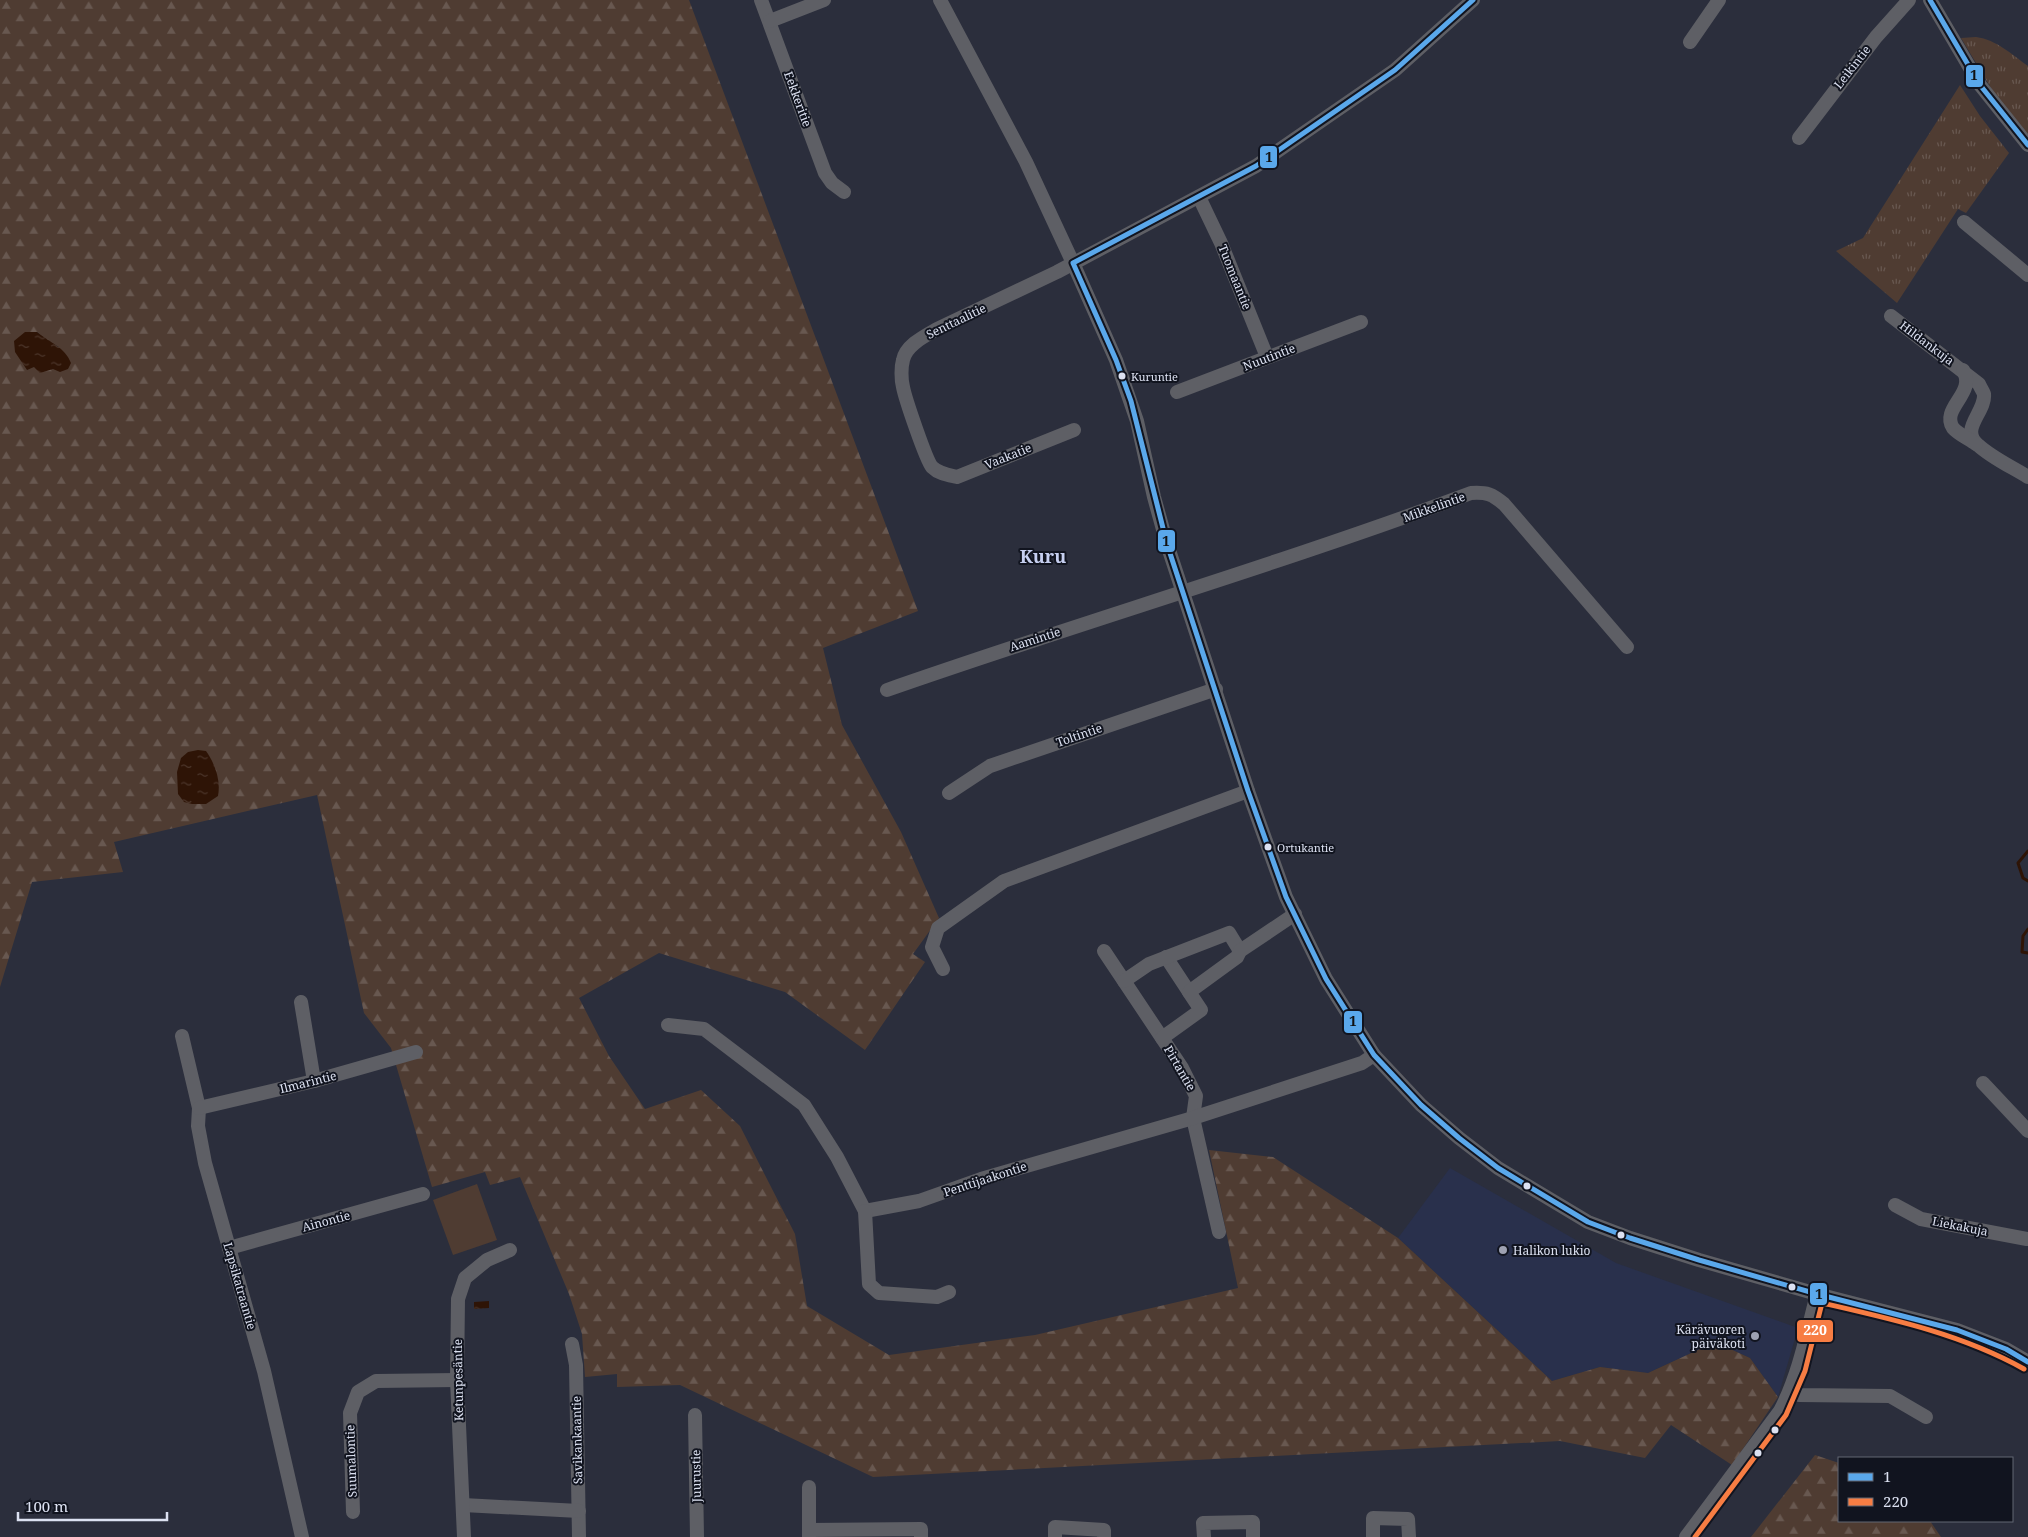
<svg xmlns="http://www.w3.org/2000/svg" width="2028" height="1537" font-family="'Noto Serif',serif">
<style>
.built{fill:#29304c}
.grass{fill:#4f3c32}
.forest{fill:url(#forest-firs);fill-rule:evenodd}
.park{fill:url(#park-tufts)}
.water{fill:url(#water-ripples)}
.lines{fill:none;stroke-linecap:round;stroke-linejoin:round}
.stream{stroke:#2e1406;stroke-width:3}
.minor{stroke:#5e5f65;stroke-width:14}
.bus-1-casing{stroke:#11141f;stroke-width:9}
.bus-2-casing{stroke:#11141f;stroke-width:9}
.bus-1{stroke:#5aa8eb;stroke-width:5}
.bus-2{stroke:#f77d43;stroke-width:5}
.bus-dot{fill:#dce1f1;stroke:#11141f;stroke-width:2}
.poi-dot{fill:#9ea2b2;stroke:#11141f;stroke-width:2}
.labels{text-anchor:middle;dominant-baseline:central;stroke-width:4;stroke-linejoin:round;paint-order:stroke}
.bus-label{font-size:11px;fill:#dce1f1;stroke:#11141f;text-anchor:start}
.street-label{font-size:12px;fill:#dce1f1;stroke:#11141f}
.poi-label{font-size:12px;fill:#dce1f1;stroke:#11141f;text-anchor:start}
.district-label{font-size:18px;font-weight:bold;fill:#c6cff0;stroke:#11141f}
.line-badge{stroke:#11141f;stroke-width:2}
.badge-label{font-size:14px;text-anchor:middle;font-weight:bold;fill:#fff}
.pale-badge-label{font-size:14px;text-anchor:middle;font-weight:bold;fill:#111}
</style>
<defs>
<pattern id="forest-firs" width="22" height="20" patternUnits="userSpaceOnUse" patternTransform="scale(1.25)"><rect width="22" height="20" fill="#4f3c32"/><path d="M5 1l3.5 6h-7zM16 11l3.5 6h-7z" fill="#685850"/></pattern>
<pattern id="park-tufts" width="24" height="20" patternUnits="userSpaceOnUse" patternTransform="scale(1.25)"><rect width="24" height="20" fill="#4f3c32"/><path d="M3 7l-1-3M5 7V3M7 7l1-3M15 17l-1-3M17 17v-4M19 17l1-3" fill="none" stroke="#685850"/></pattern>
<pattern id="water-ripples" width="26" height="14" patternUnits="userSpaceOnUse" patternTransform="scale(1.25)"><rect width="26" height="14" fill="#2e1406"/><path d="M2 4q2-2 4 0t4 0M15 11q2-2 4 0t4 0" fill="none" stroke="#4c362b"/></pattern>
</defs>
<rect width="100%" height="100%" fill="#2b2e3c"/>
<path class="built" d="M 1450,1168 L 1616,1263 L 1798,1328 L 1778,1397 L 1750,1358 L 1715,1342 L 1648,1373 L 1600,1367 L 1552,1381 L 1398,1238 Z"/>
<path class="grass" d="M 477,1184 L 497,1240 L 453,1255 L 433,1200 Z"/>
<g class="forest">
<path d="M 0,0 L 689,0 L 918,611 L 823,648 L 842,725 L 901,832 L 939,918 L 913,954 L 925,962 L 865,1050 L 785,992 L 659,953 L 579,998 L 609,1056 L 645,1109 L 701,1090 L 740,1126 L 795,1234 L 807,1306 L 889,1355 L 1035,1335 L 1238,1288 L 1209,1150 L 1273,1157 L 1398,1238 L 1552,1381 L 1600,1367 L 1648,1373 L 1715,1342 L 1750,1358 L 1778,1397 L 1732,1465 L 1671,1425 L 1645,1458 L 1560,1441 L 873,1477 L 680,1385 L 617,1387 L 617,1374 L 585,1377 L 582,1334 L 569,1294 L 520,1177 L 490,1185 L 485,1172 L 432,1187 L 391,1048 L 364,1013 L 317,795 L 114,842 L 123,872 L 32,882 L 0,987 ZM 37,332 L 47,341 L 59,347 L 27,370 Z"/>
<path d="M 1815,1455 L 1839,1463 L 1839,1521 L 1930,1521 L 1941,1537 L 1751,1537 Z"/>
</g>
<g class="park">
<path d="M 1976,37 C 1997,40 2011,54 2028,66 L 2028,134 L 1994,93 L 1961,38 Z"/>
<path d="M 1960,85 L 1980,116 L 2009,153 L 1966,213 L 1958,209 L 1897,303 L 1836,251 L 1863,238 Z"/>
</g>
<g class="water">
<path d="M 25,332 L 37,332 C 50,343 65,347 71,363 L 68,369 L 60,372 L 53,369 L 40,373 L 34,367 L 27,370 L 15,352 L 14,341 Z"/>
<path d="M 198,750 L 206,751 C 215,764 221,780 218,796 L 206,804 L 192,804 L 184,802 L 178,794 L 177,772 L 181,758 L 188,752 Z"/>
<path d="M 489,1301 L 489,1308 L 474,1309 L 474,1302 Z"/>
</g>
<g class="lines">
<g class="stream">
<path d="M 2028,851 L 2018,863 L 2023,878 L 2028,881"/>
<path d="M 2028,929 L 2023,936 L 2022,952 L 2028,953"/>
</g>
<g class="minor">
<path d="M 761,0 L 825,173 L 832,183 L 844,192"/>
<path d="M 940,0 L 1026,162 L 1073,263 L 1116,360 L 1137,421 L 1154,497 L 1167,544 L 1248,791 L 1286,897 L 1326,979 L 1374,1055 L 1421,1105 L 1459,1138 L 1498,1168 L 1588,1222 L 1630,1238 L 1699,1260 L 1817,1294 L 1957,1330 L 2006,1349 L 2028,1362"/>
<path d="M 1930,0 L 1980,85 L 2028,145"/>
<path d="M 770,21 L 824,0"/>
<path d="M 1690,42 L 1719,0"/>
<path d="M 1799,138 L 1876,37 L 1909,0"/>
<path d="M 1199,197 L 1221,243 L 1267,357"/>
<path d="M 1964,222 L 2028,275"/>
<path d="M 1891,316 L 1979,384 C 1980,387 1983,391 1984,394 C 1986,412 1959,429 1978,445 C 1992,458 2012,467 2028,477"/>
<path d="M 1963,370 C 1977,393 1940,408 1953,428 C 1958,434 1969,439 1976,444"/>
<path d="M 1177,392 L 1361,322"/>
<path d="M 1074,430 L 957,477 C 948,475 939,474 932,467 C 926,460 905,398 903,387 C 901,379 901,367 903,360 C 906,345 925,336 937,329 L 1057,272 L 1256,166 L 1395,70 L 1473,0"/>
<path d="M 887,690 C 1081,622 1278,565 1471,493 C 1487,492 1492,494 1504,504 L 1627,647"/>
<path d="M 949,793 L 990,766 L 1216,689"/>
<path d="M 1104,951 L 1182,1068 L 1196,1096 L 1193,1118 L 1219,1232"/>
<path d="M 1166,957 L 1189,992"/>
<path d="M 943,969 L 932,947 L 938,928 L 1004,881 L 1248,791"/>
<path d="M 1124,981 L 1149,964 L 1229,933 L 1240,951"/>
<path d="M 301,1002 L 314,1081"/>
<path d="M 668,1025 L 704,1029 L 804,1105 L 837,1157 L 865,1211 L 919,1201 L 981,1179 L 1193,1118 L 1362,1063 L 1374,1055"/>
<path d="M 182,1036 L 199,1108 L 198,1126 L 205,1163 L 264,1371 L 302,1537"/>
<path d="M 1162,1038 L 1201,1010 L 1189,992 L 1237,957 L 1240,951 L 1295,914"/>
<path d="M 1983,1083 L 2028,1131"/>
<path d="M 199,1108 L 314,1081 L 416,1052"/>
<path d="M 1895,1205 L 1921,1219 L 2027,1239"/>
<path d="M 865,1211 L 869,1284 L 879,1293 L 937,1297 L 949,1292"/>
<path d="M 229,1248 L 423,1194"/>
<path d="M 572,1344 L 576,1365 L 579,1537"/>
<path d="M 1790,1393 L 1799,1395 L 1890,1396 L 1926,1417"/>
<path d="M 695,1415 L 697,1537"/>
<path d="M 463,1505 L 579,1511"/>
<path d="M 353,1512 L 350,1413 L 358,1392 L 376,1381 L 457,1380"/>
<path d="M 809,1530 L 921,1529 L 921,1537"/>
<path d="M 464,1537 L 457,1380 L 458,1299 L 465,1278 L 487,1260 L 510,1250"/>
<path d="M 809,1537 L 809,1487"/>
<path d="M 1055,1537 L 1055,1527 L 1104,1530 L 1104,1537"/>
<path d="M 1204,1537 L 1203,1523 L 1253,1522 L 1253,1537"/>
<path d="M 1373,1537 L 1373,1518 L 1408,1519 L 1409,1537"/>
<path d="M 1686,1537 L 1780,1411 C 1799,1375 1807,1333 1817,1294"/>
</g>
<g class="bus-1-casing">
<g id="bus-1">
<path d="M 1473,0 L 1395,70 L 1256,166 L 1073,263 L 1116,360 L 1131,401 L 1167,544 L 1248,791 L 1286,897 L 1326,979 L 1374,1055 L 1421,1105 L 1459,1138 L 1498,1168 L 1588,1222 L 1630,1238 L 1699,1260 L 1817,1294 L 1957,1330 L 2006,1349 L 2028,1362"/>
<path d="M 1930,0 L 1980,85 L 2028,145"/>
</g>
</g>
<g class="bus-2-casing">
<path id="bus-2" d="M 1695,1537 L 1786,1415 L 1805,1371 L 1822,1303 C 1892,1319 1961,1334 2024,1369"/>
</g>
<use href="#bus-1" class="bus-1"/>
<use href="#bus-2" class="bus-2"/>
</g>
<g class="bus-dot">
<circle cx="1122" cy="376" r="4.5"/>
<circle cx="1268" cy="847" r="4.5"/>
<circle cx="1527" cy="1186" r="4.5"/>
<circle cx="1621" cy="1235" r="4.5"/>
<circle cx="1792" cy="1287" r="4.5"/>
<circle cx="1775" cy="1430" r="4.5"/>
<circle cx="1758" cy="1453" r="4.5"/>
</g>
<g class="poi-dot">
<circle cx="1503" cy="1250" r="5"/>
<circle cx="1755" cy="1336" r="5"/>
</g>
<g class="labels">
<g class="bus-label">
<text x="1131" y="376">Kuruntie</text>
<text x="1277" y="847">Ortukantie</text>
</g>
<g class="street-label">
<text transform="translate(1852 67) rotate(-52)">Leikintie</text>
<text transform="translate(798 99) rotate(70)">Eekkeritie</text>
<text transform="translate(1235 277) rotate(68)">Tuomaantie</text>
<text transform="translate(956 321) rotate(-26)">Senttaalitie</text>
<text transform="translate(1927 343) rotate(37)">Hildankuja</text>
<text transform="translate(1269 357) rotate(-21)">Nuutintie</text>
<text transform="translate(1008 456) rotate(-22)">Vaakatie</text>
<text transform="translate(1434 507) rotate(-20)">Mikkelintie</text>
<text transform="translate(1035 639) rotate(-18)">Aamintie</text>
<text transform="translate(1079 735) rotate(-19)">Toltintie</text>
<text transform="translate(1180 1068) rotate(60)">Pirtantie</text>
<text transform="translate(308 1082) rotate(-14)">Ilmarintie</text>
<text transform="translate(985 1179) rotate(-18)">Penttijaakontie</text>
<text transform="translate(326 1221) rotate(-15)">Ainontie</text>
<text transform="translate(1960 1226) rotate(11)">Liekakuja</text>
<text transform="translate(240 1286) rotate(74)">Lapsikatraantie</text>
<text transform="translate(458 1380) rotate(-91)">Ketunpesäntie</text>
<text transform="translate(577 1440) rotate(-91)">Savikankaantie</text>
<text transform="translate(351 1461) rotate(-92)">Suumalontie</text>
<text transform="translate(696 1476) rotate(-91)">Juurustie</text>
</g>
<g class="poi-label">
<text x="1513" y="1250">Halikon lukio</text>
<text x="1745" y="1329" text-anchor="end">Kärävuoren<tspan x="1745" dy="14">päiväkoti</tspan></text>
</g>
<g class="district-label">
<text x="1043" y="556">Kuru</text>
</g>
</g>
<g class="line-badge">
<rect x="1965" y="64" width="19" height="24" rx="5" fill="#5aa8eb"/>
<rect x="1259" y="145" width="19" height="24" rx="5" fill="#5aa8eb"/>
<rect x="1157" y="529" width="19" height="24" rx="5" fill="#5aa8eb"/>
<rect x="1343" y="1010" width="20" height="24" rx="5" fill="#5aa8eb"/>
<rect x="1809" y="1282" width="19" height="24" rx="5" fill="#5aa8eb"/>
<rect x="1796" y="1319" width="38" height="24" rx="5" fill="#f77d43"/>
</g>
<g class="badge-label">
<text x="1815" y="1335">220</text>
</g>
<g class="pale-badge-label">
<text x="1974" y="80">1</text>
<text x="1269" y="162">1</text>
<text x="1166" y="546">1</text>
<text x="1353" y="1026">1</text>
<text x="1819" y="1299">1</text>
</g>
<rect x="1838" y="1457" width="175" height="65" fill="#11141f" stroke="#626673"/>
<rect x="1848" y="1473" width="25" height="8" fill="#5aa8eb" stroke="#626673"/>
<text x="1883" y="1482" font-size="15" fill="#dce1f1">1</text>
<rect x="1848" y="1498" width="25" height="8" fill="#f77d43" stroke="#626673"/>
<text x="1883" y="1507" font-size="15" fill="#dce1f1">220</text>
<path d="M18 1512v8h149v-8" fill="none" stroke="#dce1f1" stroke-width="2.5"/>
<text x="25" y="1512" font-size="15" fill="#dce1f1" stroke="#11141f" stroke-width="4" paint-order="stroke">100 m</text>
</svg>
